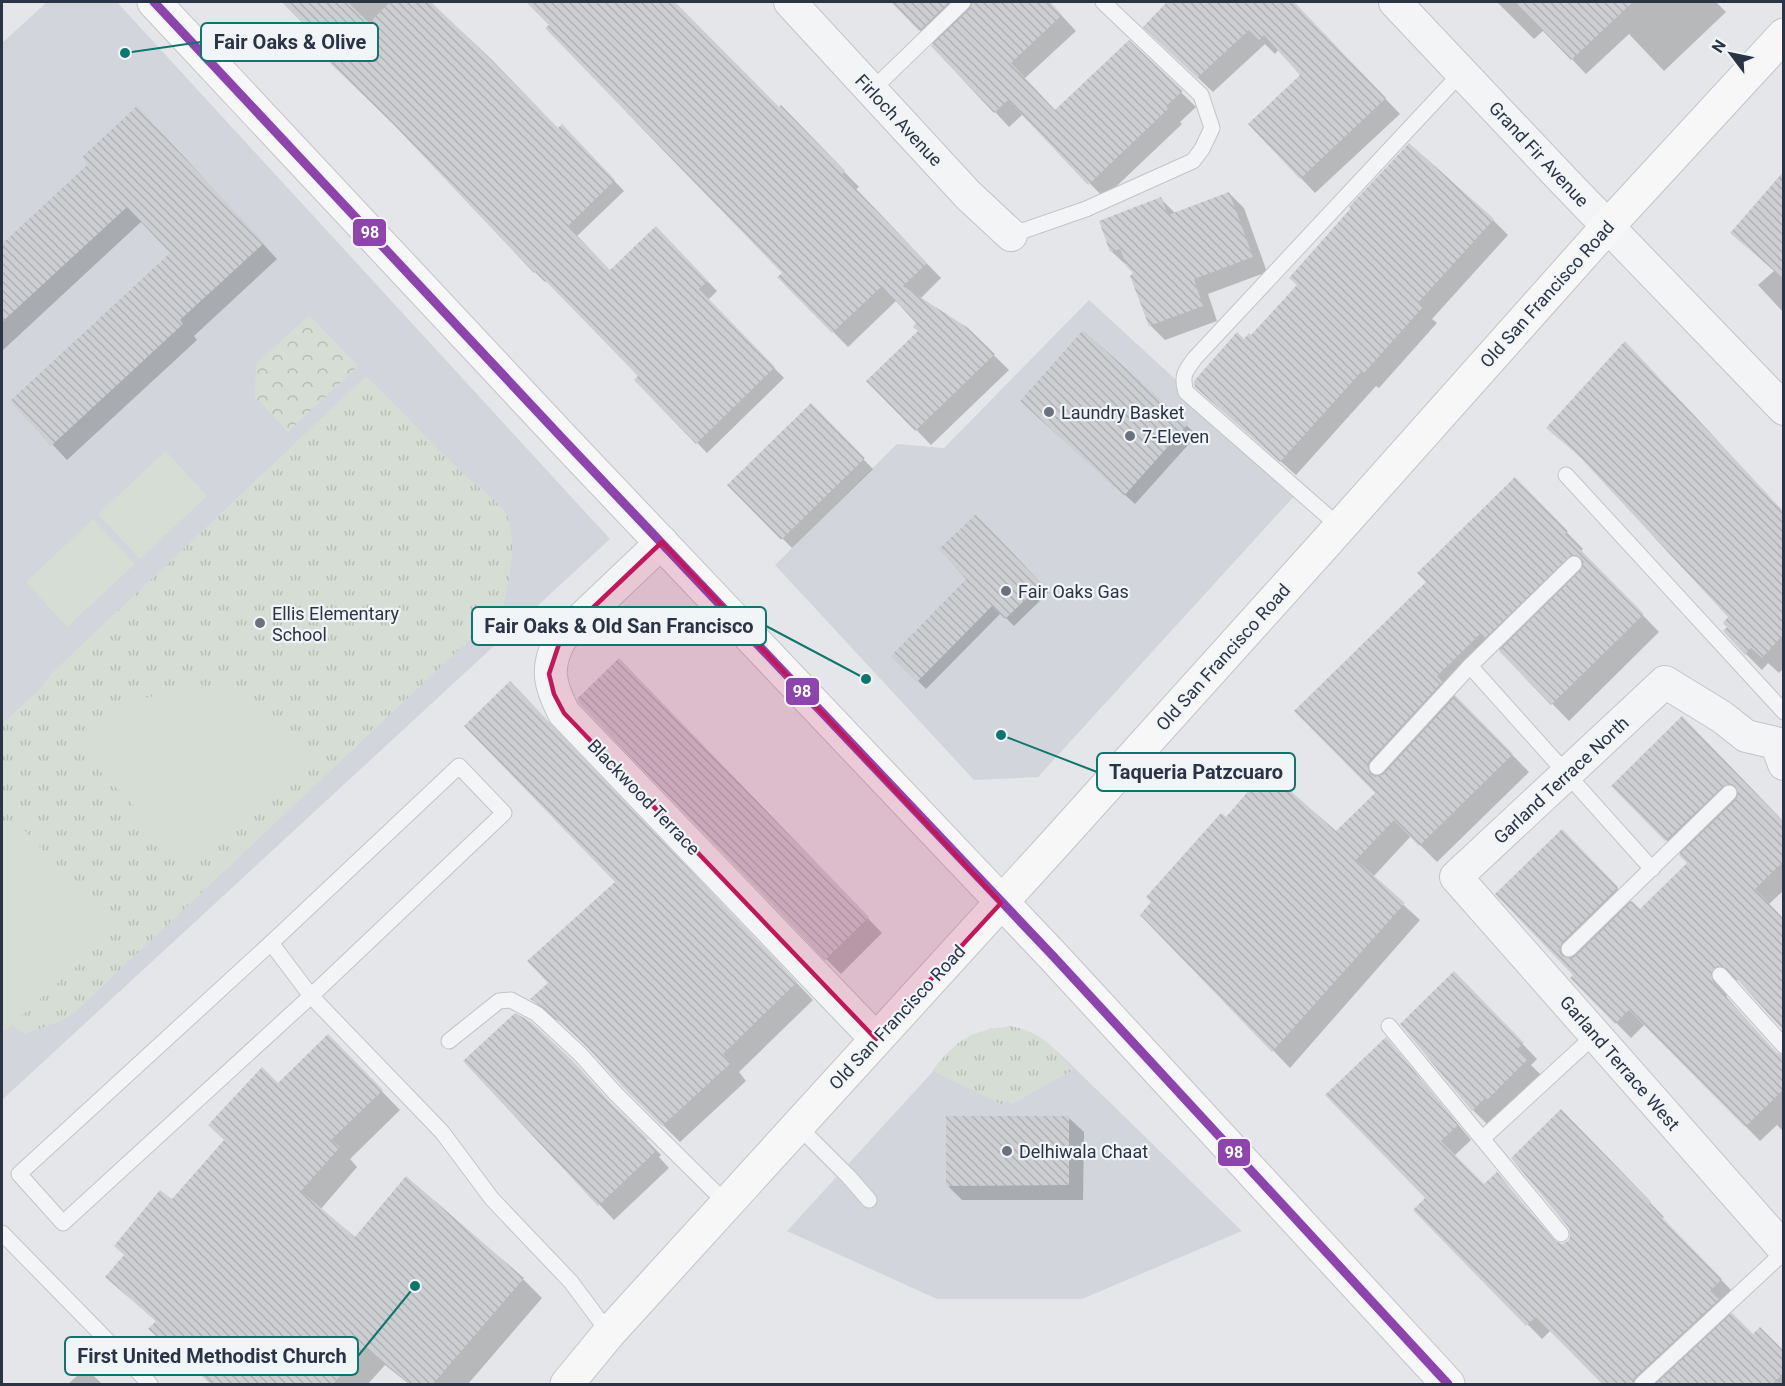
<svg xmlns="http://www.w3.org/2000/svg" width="1785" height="1386" font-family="Roboto,sans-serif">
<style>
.built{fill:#d2d6dc}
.grass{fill:url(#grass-tufts)}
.park{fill:url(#park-crowns)}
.pitch{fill:#d5ddd4}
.shadow{fill:#0003}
.building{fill:url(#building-back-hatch)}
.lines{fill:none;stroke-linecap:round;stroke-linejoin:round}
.service-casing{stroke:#c2c4c7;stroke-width:17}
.minor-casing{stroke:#c2c4c7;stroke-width:34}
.secondary-casing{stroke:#c2c4c7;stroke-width:35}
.service{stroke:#f3f4f6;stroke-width:15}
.minor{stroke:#f3f4f6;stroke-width:32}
.secondary{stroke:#f7f7f7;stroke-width:33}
.bus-1-casing{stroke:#f2f5f8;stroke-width:14}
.bus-1{stroke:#8e44ad;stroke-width:9}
.marked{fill:#c2185b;fill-opacity:0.2;stroke:#c2185b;stroke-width:4.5;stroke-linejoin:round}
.poi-dot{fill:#6b727e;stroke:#f2f5f8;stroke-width:2}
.labels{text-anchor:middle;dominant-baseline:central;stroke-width:4.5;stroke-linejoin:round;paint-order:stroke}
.street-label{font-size:18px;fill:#2a3444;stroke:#f2f5f8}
.poi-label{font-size:18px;fill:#2a3444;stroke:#f2f5f8;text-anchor:start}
.leader{fill:none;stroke:#0f766e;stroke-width:2}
.callout-dot{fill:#0f766e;stroke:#f2f5f8;stroke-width:2}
.callout{fill:#f2f5f8;stroke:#0f766e;stroke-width:2}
.callout-label{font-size:20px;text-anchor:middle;font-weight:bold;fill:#2a3444}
.line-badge{stroke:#f2f5f8;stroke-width:2}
.badge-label{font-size:16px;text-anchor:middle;font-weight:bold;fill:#fff}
</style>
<defs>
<pattern id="grass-tufts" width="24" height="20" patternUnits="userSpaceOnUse" patternTransform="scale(1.5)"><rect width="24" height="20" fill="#d5ddd4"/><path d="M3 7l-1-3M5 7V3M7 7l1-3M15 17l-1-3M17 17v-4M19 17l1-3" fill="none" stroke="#b7beb7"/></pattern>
<pattern id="park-crowns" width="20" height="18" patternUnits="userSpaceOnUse" patternTransform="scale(1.5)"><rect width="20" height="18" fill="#d5ddd4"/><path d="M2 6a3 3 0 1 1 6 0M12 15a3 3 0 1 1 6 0" fill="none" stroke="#b7beb7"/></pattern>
<pattern id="building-back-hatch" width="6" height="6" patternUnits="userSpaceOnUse" patternTransform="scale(1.5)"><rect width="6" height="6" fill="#ccced2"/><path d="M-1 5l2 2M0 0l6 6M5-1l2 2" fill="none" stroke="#afb2b6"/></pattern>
</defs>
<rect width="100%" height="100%" fill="#e4e6e9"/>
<g class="built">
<path d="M 47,2 L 117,2 L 610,539 L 2,1100 L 2,43 Z"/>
<path d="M 1089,300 L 1298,492 L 1038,777 L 974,780 L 775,565 L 897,444 L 944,448 Z"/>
<path d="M 991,1028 L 1057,1051 L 1242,1231 L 1082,1299 L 937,1299 L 787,1231 L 958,1044 Z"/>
</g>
<g class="grass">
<path d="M 366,376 C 400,409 432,444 466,476 C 477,486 504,505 508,518 C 518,548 509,578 503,608 L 75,1012 L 61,1021 L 24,1034 L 2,1018 L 2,724 L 40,689 L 51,674 Z"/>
<path d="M 1010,1026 C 1040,1031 1055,1048 1073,1070 L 1012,1104 L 1008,1101 L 1001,1104 L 932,1071 C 959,1038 968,1032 1010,1026 Z"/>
</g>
<path class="park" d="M 309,315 L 358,366 L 288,432 L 255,397 L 256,364 Z"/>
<g class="pitch">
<path d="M 166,451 L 207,496 L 140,559 L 98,514 Z"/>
<path d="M 93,519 L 135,564 L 67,627 L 26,582 Z"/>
<path d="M 198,684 L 257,701 L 308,754 L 187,861 L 79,749 L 139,700 Z"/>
<path d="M 15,820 L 116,930 L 5,1031 L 2,1028 L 2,831 Z"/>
</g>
<g class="shadow">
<path d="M 284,2 L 429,2 L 558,130 L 562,126 L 624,191 L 576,237 L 610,272 L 656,228 L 717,291 L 708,300 L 784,378 L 707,453 L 636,380 L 640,376 L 547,280 L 545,282 L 535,272 L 398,127 L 338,57 Z"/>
<path d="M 528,2 L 673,2 L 779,109 L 781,107 L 859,187 L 855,190 L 941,278 L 920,299 L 967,329 L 1009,370 L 931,445 L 869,381 L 920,332 L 918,323 L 897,300 L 848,347 L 779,277 L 784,273 Z"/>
<path d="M 894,2 L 1049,2 L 1076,31 L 1024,79 L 1055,112 L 1129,42 L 1196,107 L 1180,122 L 1182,124 L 1104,198 L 1023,114 L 1009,127 Z"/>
<path d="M 1170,2 L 1293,2 L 1400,114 L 1315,193 L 1250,124 L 1303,75 L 1279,49 L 1275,54 L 1265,44 L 1213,92 L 1160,42 L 1151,19 Z"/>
<path d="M 1497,2 L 1716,2 L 1726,12 L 1664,71 L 1629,34 L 1586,74 L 1544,30 L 1534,39 Z"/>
<path d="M 152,123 L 277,259 L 194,336 L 197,340 L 67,460 L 12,401 L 173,253 L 142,221 L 2,351 L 2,246 L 90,165 Z"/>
<path d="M 1784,173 L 1784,313 L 1758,285 L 1774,271 L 1732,232 Z"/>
<path d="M 1229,193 L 1244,208 L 1267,272 L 1208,294 L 1217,321 L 1165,340 L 1150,325 L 1135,273 L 1112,252 L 1101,222 L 1161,199 L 1175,213 Z"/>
<path d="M 1493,220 L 1508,235 L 1432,319 L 1437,323 L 1379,388 L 1376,386 L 1296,475 L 1212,401 L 1244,341 Z"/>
<path d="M 1083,332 L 1197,435 L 1135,504 L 1031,410 Z"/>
<path d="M 811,406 L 873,469 L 792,548 L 729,485 Z"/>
<path d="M 1548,427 L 1784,513 L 1784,668 L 1779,673 L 1768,663 L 1762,670 L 1746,654 L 1729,627 L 1731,617 L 1590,466 Z"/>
<path d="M 1515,479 L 1583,549 L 1581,551 L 1659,632 L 1569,721 L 1499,649 L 1453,694 L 1529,772 L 1437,862 L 1411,836 L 1373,877 L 1420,920 L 1290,1068 L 1142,915 L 1226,819 L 1336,833 L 1377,793 L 1296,711 L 1428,582 Z"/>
<path d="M 976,516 L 1049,592 L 1014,626 L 1001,613 L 926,689 L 893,656 L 969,579 Z"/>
<path d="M 634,675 L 882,933 L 841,974 L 826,959 Z"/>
<path d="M 527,700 L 813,1000 L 739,1072 L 746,1081 L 680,1142 L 624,1086 L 595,1054 L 562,1023 L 549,1016 L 532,999 L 550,983 L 617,882 Z"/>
<path d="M 1682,718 L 1784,823 L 1784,890 L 1768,905 L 1739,980 L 1729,982 L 1725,988 L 1727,998 L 1784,1079 L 1784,1132 L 1777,1125 L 1760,1141 L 1645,1024 L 1631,1038 L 1572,978 L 1575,975 L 1497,894 L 1562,832 L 1640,911 L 1689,863 L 1613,786 Z"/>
<path d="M 1454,973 L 1537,1059 L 1531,1065 L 1541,1075 L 1488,1125 L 1473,1110 L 1402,1024 Z"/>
<path d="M 328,1036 L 400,1110 L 350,1159 L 357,1167 L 320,1210 L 355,1239 L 523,1279 L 542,1298 L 468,1384 L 409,1384 L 385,1365 L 368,1384 L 211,1384 L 150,1329 L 157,1322 L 107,1277 L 172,1201 L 278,1085 Z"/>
<path d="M 1386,1039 L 1400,1054 L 1471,1140 L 1454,1156 L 1484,1186 L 1497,1174 L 1557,1243 L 1562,1245 L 1569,1242 L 1572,1237 L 1561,1111 L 1664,1217 L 1662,1219 L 1735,1294 L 1723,1306 L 1753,1336 L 1784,1353 L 1784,1384 L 1604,1384 L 1551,1330 L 1542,1339 L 1415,1210 L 1427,1198 Z"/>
<path d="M 465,1062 L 623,1116 L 661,1155 L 659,1157 L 669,1168 L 614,1220 Z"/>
<path d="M 1069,1118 L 1084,1132 L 1083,1200 L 962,1200 L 947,1185 Z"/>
<path d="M 86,1368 L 102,1384 L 68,1384 Z"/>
</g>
<g class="building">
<path d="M 282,2 L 348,2 L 369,23 L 390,2 L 431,2 L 492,60 L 558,128 L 562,124 L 615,180 L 568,226 L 610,270 L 656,226 L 708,281 L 699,289 L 775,367 L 696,444 L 634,380 L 638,376 L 536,271 L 534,273 L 393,124 L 330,63 L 336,57 Z"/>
<path d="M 526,2 L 675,2 L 779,107 L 781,105 L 845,171 L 842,174 L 927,263 L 903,286 L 968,328 L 995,354 L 915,431 L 866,381 L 918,331 L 913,327 L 916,323 L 882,286 L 832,333 L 777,277 L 782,273 L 545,28 L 549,25 Z"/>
<path d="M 891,2 L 949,2 L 919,31 Z"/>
<path d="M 973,2 L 1050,2 L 1062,15 L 1011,63 L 1055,110 L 1129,40 L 1183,91 L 1166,106 L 1168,109 L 1088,185 L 1008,100 L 994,113 L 931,46 L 970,9 Z"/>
<path d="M 1167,2 L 1294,2 L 1386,98 L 1300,179 L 1248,124 L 1300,75 L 1264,35 L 1259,40 L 1249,30 L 1197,78 L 1143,27 Z"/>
<path d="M 1515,2 L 1633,2 L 1571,60 Z"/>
<path d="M 137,106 L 264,243 L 180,320 L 183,324 L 51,446 L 10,401 L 170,253 L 127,207 L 2,322 L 2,244 L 88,164 L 82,157 Z"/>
<path d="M 1409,143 L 1494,219 L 1418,303 L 1423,307 L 1363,374 L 1361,372 L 1280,462 L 1195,387 L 1194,381 L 1237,332 L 1244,339 L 1249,333 L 1251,335 L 1297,285 L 1289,278 L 1351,208 L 1349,207 Z"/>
<path d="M 1784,171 L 1784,279 L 1730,233 Z"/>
<path d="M 1229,192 L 1253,257 L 1194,279 L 1203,306 L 1149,326 L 1130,276 L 1133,273 L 1127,267 L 1120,249 L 1110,252 L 1099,221 L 1161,197 L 1168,215 Z"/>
<path d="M 1083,330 L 1188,424 L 1124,496 L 1020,401 Z"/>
<path d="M 1625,341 L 1784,512 L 1784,634 L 1762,658 L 1751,648 L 1745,655 L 1723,631 L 1727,627 L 1723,623 L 1728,617 L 1578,455 L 1546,428 Z"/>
<path d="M 811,403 L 865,458 L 781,540 L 727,485 Z"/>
<path d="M 1515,477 L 1568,531 L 1565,534 L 1644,614 L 1551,705 L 1499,651 L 1581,570 L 1584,562 L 1581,558 L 1576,555 L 1571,555 L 1485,638 L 1481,633 L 1437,676 L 1442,682 L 1369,761 L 1367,765 L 1370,774 L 1375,777 L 1384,774 L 1456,696 L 1513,754 L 1419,846 L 1394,820 L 1356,860 L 1405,903 L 1272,1052 L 1140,915 L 1151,902 L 1146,897 L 1221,813 L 1226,817 L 1264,773 L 1275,783 L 1278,780 L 1336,831 L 1375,793 L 1294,711 L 1426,582 L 1417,573 Z"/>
<path d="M 976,514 L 1042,584 L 1005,619 L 992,606 L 917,682 L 891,656 L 966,579 L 939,549 Z"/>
<path d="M 619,658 L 869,917 L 825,960 L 579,703 L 577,699 Z"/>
<path d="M 510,681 L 797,982 L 723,1054 L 731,1063 L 662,1126 L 623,1087 L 587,1047 L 544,1007 L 530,999 L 548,983 L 527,961 L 615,882 L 464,726 Z"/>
<path d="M 1682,716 L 1784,822 L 1784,861 L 1755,889 L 1784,919 L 1784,1031 L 1727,968 L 1717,966 L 1711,973 L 1713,982 L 1777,1053 L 1784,1055 L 1784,1089 L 1745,1127 L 1629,1010 L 1615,1024 L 1570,978 L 1573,975 L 1495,894 L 1562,829 L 1618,887 L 1562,942 L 1559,951 L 1562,956 L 1571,959 L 1576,956 L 1632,901 L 1640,909 L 1687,863 L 1679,855 L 1736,800 L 1738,795 L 1736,787 L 1732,784 L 1723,786 L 1665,841 L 1611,786 Z"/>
<path d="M 1454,971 L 1524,1043 L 1517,1049 L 1527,1060 L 1487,1100 L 1485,1098 L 1472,1111 L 1400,1024 Z"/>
<path d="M 515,1013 L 531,1022 L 573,1061 L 609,1101 L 648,1139 L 645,1141 L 655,1152 L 598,1206 L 463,1061 Z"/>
<path d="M 328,1034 L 383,1090 L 331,1140 L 340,1147 L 301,1191 L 355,1237 L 406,1176 L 524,1278 L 433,1384 L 410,1384 L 366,1347 L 333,1384 L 212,1384 L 148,1329 L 156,1321 L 105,1277 L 124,1255 L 114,1246 L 160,1190 L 172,1199 L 224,1140 L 208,1125 L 262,1067 L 278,1083 Z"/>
<path d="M 1386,1037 L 1458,1125 L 1441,1141 L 1484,1184 L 1497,1172 L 1554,1241 L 1562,1244 L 1568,1241 L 1570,1237 L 1569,1228 L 1511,1158 L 1561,1109 L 1651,1202 L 1649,1204 L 1722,1279 L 1710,1291 L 1719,1299 L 1635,1377 L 1632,1384 L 1602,1384 L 1536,1317 L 1526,1326 L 1413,1210 L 1425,1198 L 1325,1095 Z"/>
<path d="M 946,1116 L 1069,1116 L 1069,1185 L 946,1186 Z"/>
<path d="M 1732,1313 L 1753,1334 L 1760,1327 L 1784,1351 L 1784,1373 L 1772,1384 L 1656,1384 Z"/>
</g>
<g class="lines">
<g class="service-casing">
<g id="service">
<path d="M 872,90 L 963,2"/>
<path d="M 1011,235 L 1086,209 L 1193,161 L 1202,149 L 1212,128 L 1201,95 L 1103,2"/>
<path d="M 1566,475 L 1784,712"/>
<path d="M 1340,527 L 1186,392 C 1181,376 1185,371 1195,358 L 1462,72"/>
<path d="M 1470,666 L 1652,869"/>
<path d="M 459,766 L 504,813 L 311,996 L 63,1223 L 19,1174 L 271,943 Z"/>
<path d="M 1377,767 L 1470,666 L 1574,564"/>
<path d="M 271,943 L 311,996 L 442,1132 L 492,1199 L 571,1282 L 609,1333"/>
<path d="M 1569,949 L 1729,793"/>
<path d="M 1720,975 L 1784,1046"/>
<path d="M 1389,1026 L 1561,1234"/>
<path d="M 449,1041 L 499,1001 L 511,1000 L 537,1014 L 580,1054 L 616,1094 L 727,1204"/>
<path d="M 798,1126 L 849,1177 L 869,1200"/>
<path d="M 1483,1138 L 1595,1035"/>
<path d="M 2,1233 L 150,1384"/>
<path d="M 1642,1384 L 1784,1252"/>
</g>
</g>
<g class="minor-casing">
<g id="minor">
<path d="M 790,2 L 968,195 L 1011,235"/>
<path d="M 1395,2 L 1565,182 L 1784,409"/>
<path d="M 662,542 L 561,638 C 545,667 549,684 564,713 L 876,1039"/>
<path d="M 1784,764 L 1776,743 L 1746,736 L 1722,717 L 1665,682 L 1456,877 L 1784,1249"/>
</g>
</g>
<g class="secondary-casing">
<g id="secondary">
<path d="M 154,2 L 562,438 L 1053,956 L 1448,1384"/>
<path d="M 567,1384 L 609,1333 L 1050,849 L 1323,546 L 1608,226 L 1784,35"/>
</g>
</g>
<use href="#service" class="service"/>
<use href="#minor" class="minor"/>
<use href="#secondary" class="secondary"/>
<g class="bus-1-casing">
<path id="bus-1" d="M 154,2 L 562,438 L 1053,956 L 1448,1384"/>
</g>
<use href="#bus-1" class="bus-1"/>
</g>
<path class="marked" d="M 662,542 L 1001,903 L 876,1039 L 564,713 L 554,694 L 549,674 L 561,638 Z"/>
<g class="poi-dot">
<circle cx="1049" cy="412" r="6"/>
<circle cx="1130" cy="436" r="6"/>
<circle cx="1006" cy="591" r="6"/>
<circle cx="260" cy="623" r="6"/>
<circle cx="1007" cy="1151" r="6"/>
</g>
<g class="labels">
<g class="street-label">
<text transform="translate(899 120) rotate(47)">Firloch Avenue</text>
<text transform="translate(1539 154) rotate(47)">Grand Fir Avenue</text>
<text transform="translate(1547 294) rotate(-48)">Old San Francisco Road</text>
<text transform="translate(1223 657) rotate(-48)">Old San Francisco Road</text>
<text transform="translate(1561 780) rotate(-43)">Garland Terrace North</text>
<text transform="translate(644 797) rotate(46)">Blackwood Terrace</text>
<text transform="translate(897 1017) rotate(-47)">Old San Francisco Road</text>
<text transform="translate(1620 1063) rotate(49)">Garland Terrace West</text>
</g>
<g class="poi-label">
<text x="1061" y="412">Laundry Basket</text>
<text x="1142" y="436">7-Eleven</text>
<text x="1018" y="591">Fair Oaks Gas</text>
<text x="272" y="613">Ellis Elementary<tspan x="272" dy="21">School</tspan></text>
<text x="1019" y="1151">Delhiwala Chaat</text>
</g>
</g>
<path class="leader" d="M125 53L201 42M866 679L766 626M1001 735L1097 772M415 1286L358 1356"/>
<g class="callout-dot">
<circle cx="125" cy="53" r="6"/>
<circle cx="866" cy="679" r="6"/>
<circle cx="1001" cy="735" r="6"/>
<circle cx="415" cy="1286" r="6"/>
</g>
<g class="callout">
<rect x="201" y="23" width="177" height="38" rx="6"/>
<rect x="472" y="607" width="294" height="38" rx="6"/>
<rect x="1097" y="753" width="198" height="38" rx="6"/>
<rect x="65" y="1337" width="293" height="38" rx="6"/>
</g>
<g class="callout-label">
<text x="290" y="49">Fair Oaks &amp; Olive</text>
<text x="619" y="633">Fair Oaks &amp; Old San Francisco</text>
<text x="1196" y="779">Taqueria Patzcuaro</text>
<text x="212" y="1363">First United Methodist Church</text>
</g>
<g class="line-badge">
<rect x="352" y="218" width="35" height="29" rx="6" fill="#8e44ad"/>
<rect x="785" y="677" width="35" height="29" rx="6" fill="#8e44ad"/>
<rect x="1217" y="1138" width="34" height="29" rx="6" fill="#8e44ad"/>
</g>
<g class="badge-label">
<text x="370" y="238">98</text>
<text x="802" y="697">98</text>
<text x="1234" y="1158">98</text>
</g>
<rect width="1785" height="1386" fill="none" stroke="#2a3444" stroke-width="6"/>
<g transform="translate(1731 54) rotate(302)" stroke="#f2f5f8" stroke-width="4.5" paint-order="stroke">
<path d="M0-4.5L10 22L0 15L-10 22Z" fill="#2a3444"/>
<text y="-9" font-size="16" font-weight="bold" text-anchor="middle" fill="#2a3444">N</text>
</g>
</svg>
